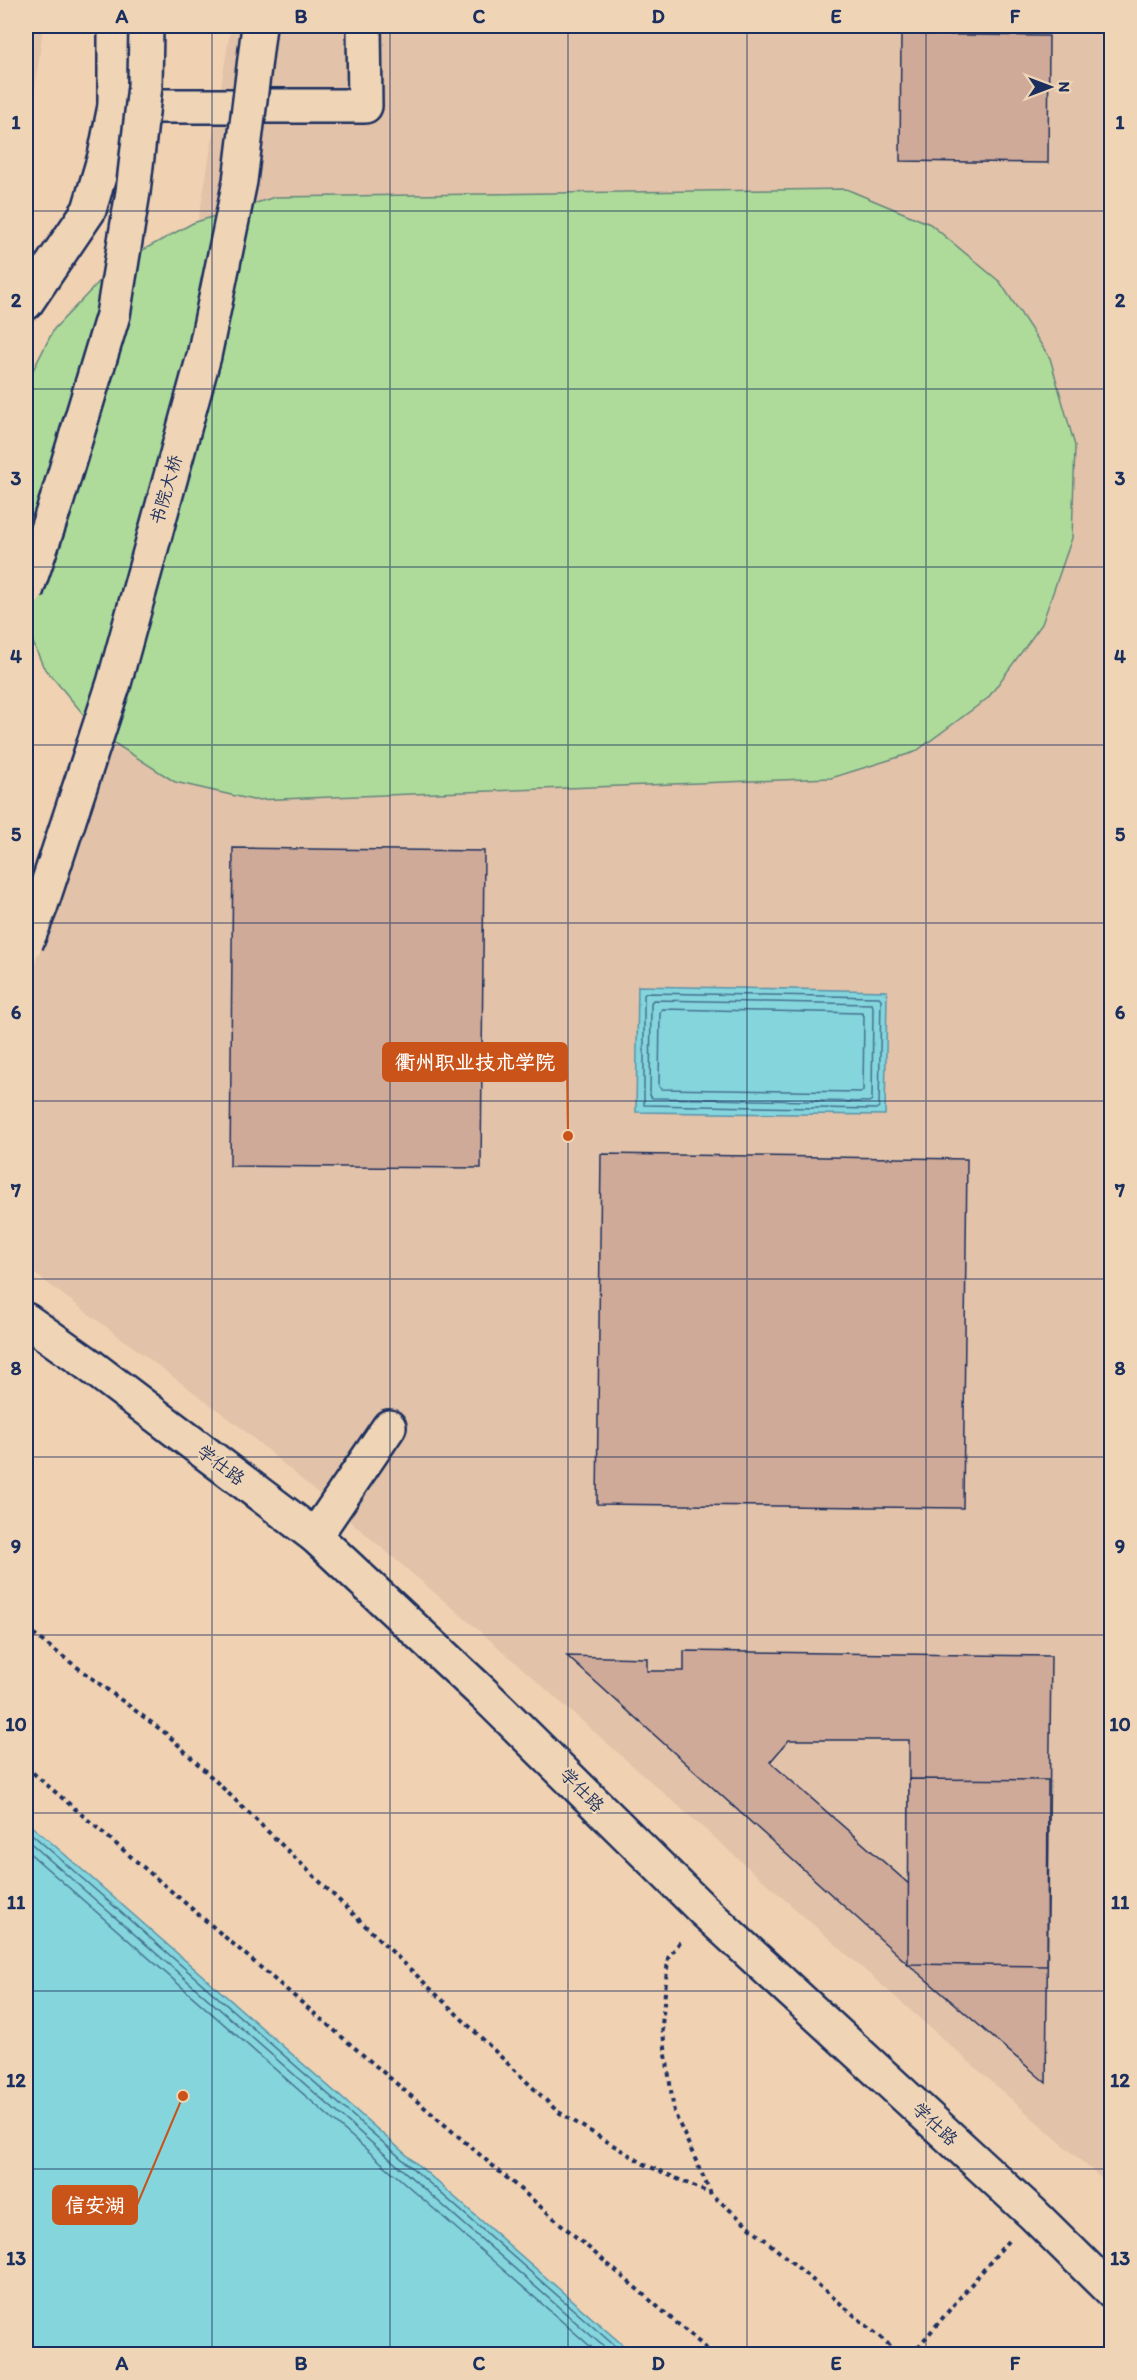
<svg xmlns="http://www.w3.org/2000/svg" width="1137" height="2380" font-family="Itim,'LXGW WenKai TC',sans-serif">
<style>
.built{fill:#e2c2a8}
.green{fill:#aedb99;stroke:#64857c;stroke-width:1.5}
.water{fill:#84d5dc;stroke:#5a93aa;stroke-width:1.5}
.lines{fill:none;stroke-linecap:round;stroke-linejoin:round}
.shore{stroke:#457190;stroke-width:1.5}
.building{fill:#d0aa98;stroke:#1b2f5e;stroke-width:1.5;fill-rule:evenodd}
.minor-casing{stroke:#1b2f5e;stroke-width:38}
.path{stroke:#1b2f5e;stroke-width:4;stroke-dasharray:4.5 4.5;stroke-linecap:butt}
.minor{stroke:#efd5b6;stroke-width:33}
.major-bridge-casing{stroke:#1b2f5e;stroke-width:38;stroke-linecap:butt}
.major-bridge{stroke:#efd5b6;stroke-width:33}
.grid{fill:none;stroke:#1b2f5e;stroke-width:1.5;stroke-opacity:0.55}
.labels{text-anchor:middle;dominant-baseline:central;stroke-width:4.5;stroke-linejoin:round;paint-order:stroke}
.street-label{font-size:18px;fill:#1b2f5e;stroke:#efd5b6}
.leader{fill:none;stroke:#c95318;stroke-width:2}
.callout-dot{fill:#c95318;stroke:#efd5b6;stroke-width:2}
.callout{fill:#c95318;stroke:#c95318;stroke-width:2}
.callout-label{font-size:20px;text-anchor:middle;font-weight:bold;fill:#fff}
.neatline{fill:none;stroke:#1b2f5e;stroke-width:2}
.grid-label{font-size:20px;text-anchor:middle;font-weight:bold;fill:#1b2f5e}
</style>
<rect width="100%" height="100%" fill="#f0d1b2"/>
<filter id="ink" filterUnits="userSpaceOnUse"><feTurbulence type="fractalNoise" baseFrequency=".0167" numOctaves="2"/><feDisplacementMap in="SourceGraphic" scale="12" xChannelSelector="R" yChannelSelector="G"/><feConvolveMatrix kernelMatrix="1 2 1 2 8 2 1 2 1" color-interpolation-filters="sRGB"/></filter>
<g filter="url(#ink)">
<g class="built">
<path d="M 26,26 L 43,26 L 26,160 Z"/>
<path d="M 231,26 L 1111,26 L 1111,2187 L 489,1639 L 239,1426 L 26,1267 L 26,1006 L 202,201 Z"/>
</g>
<path class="green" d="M 846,189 L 930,224 L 1000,282 L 1050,358 L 1075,446 L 1072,538 L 1042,624 L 988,698 L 915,752 L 831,778 L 253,800 L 175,782 L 100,734 L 43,666 L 26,626 L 26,384 L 54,329 L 115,265 L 193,223 L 275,197 Z"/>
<g class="water">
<path d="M 638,986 L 887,991 L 885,1115 L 636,1112 Z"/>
<path d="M 26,1822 L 46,1838 L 633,2354 L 26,2354 Z"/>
</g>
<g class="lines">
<g class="shore">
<path d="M 646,993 L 879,997 L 881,999 L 879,1107 L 876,1109 L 644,1105 L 644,995 Z"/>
<path d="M 653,1000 L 872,1004 L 873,1007 L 872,1100 L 869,1102 L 652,1098 L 650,1095 L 651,1003 Z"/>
<path d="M 662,1009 L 862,1013 L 864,1016 L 863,1091 L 860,1092 L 661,1089 L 659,1086 L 660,1012 Z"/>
<path d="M 26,1829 L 624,2354"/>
<path d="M 26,1839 L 612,2354"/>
<path d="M 26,1850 L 599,2354"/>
</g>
</g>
<g class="building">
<path d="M 901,34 L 1049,36 L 1048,163 L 900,161 Z"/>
<path d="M 233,848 L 484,851 L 481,1168 L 230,1166 Z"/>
<path d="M 601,1154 L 967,1159 L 963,1508 L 597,1504 Z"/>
<path d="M 684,1651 L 1051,1656 L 1046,2083 L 908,1964 L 567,1656 L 647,1658 L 647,1671 L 684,1671 ZM 789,1740 L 909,1740 L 909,1884 L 770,1762 Z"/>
<path d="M 909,1779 L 1048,1780 L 1047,1966 L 908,1964 Z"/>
</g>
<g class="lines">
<g class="minor-casing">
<g id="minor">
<path d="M 115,106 L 365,106 L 364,26"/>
<path d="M 26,303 L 89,210 L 105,156 L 115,106 L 115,26"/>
<path d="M 26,1320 L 88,1364 L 315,1536 L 485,1695 L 702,1909 L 1032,2213 L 1112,2292"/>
<path d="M 315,1536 L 389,1427"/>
</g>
</g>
<g class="path">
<path d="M 26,1629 L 168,1735 L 557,2111 L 644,2164 L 711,2194"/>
<path d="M 26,1767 L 713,2354"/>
<path d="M 680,1942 L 668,1958 L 662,2026 L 674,2112 L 711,2194 L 900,2354"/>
<path d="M 912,2354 L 1008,2241"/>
</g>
<use href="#minor" class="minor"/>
<g class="major-bridge-casing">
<g id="major-bridge">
<path d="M 26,591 L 57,500 L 113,315 L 133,192 L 145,86 L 146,26"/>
<path d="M 26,943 L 40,908 L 114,683 L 204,356 L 240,181 L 259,26"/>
</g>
</g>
<use href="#major-bridge" class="major-bridge"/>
</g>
</g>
<path class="grid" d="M 212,26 L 212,2354M 390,26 L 390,2354M 568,26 L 568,2354M 747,26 L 747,2354M 926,26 L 926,2354M 26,211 L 1112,211M 26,389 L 1112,389M 26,567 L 1112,567M 26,745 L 1112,745M 26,923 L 1112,923M 26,1101 L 1112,1101M 26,1279 L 1112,1279M 26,1457 L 1112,1457M 26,1635 L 1112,1635M 26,1813 L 1112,1813M 26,1991 L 1112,1991M 26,2169 L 1112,2169"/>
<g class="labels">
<g class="street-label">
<text transform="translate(166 490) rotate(-74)">书院大桥</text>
<text transform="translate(221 1465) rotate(37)">学仕路</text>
<text transform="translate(582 1790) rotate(45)">学仕路</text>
<text transform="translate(935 2124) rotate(43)">学仕路</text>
</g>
</g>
<path class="leader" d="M568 1136L567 1062M183 2096L137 2205"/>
<g class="callout-dot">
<circle cx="568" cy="1136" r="6"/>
<circle cx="183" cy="2096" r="6"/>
</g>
<g class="callout">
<rect x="383" y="1043" width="184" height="38" rx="6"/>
<rect x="53" y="2186" width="84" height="38" rx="6"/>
</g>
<g class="callout-label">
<text x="475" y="1069">衢州职业技术学院</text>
<text x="95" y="2212">信安湖</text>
</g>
<rect width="1137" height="2380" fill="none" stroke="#efd5b6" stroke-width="66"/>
<g transform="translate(1050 87) rotate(90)" stroke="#efd5b6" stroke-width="4.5" paint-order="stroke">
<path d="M0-4.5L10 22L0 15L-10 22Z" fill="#1b2f5e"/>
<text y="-9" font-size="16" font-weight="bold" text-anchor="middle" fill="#1b2f5e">N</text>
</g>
<rect x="33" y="33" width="1071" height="2314" class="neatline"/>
<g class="grid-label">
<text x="122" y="23">A</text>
<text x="301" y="23">B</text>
<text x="479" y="23">C</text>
<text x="658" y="23">D</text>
<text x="836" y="23">E</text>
<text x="1015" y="23">F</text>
<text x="16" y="129">1</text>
<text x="1120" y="129">1</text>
<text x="16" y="307">2</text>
<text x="1120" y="307">2</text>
<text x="16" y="485">3</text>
<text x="1120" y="485">3</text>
<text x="16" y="663">4</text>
<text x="1120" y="663">4</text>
<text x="16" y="841">5</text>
<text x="1120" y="841">5</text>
<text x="16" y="1019">6</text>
<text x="1120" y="1019">6</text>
<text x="16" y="1197">7</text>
<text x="1120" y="1197">7</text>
<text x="16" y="1375">8</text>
<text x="1120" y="1375">8</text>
<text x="16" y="1553">9</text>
<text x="1120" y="1553">9</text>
<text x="16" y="1731">10</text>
<text x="1120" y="1731">10</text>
<text x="16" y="1909">11</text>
<text x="1120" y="1909">11</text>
<text x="16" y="2087">12</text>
<text x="1120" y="2087">12</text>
<text x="16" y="2265">13</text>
<text x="1120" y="2265">13</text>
<text x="122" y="2370">A</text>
<text x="301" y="2370">B</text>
<text x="479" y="2370">C</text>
<text x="658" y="2370">D</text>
<text x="836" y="2370">E</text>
<text x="1015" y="2370">F</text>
</g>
</svg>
